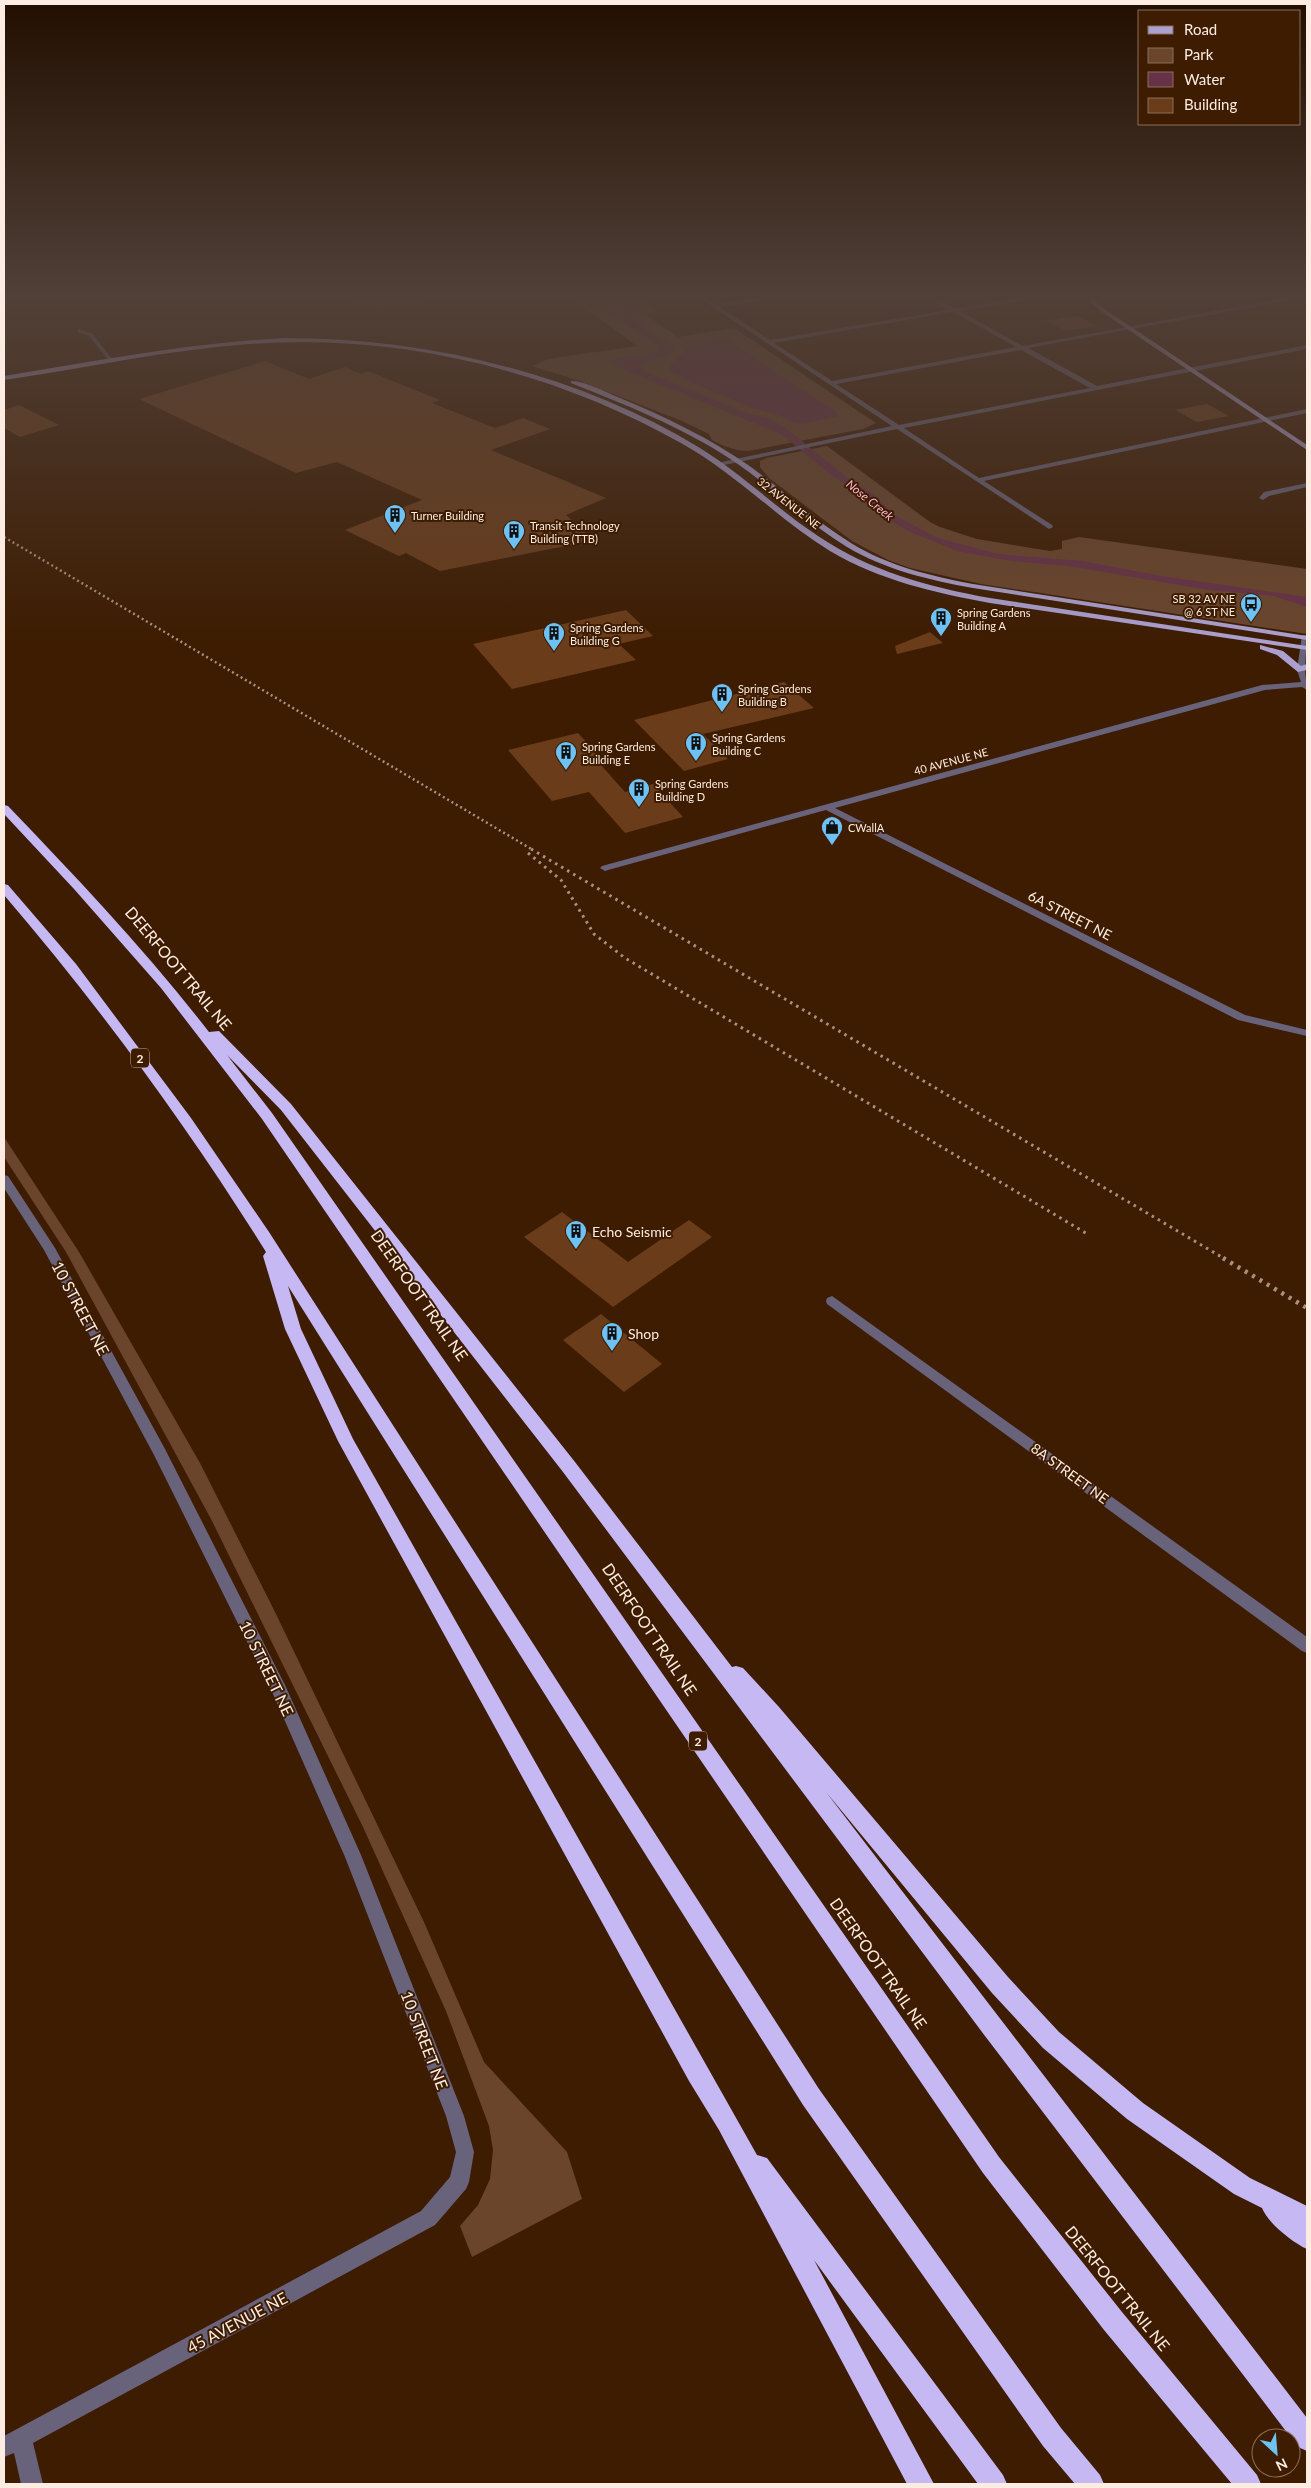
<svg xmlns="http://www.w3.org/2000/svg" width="1311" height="2488" font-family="Lato,sans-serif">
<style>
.green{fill:#6a452c}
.water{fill:#673248}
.building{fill:#6a3c19}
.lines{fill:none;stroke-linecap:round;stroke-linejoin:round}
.minor{fill:#68637a;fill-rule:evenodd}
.major{fill:#aba0d0;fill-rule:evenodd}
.highway{fill:#c6b8f2;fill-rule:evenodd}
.rail-far2{stroke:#a9917f;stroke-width:2.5;stroke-dasharray:2 3;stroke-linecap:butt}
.rail-far1{stroke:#a9917f;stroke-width:3;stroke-dasharray:2.5 4.5;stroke-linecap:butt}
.rail{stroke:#a9917f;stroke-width:4.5;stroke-dasharray:3 5.5;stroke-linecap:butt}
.labels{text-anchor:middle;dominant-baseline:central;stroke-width:4;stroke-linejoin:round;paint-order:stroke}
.far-street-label{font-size:11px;fill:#fdece1;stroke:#3d1c01}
.far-poi-label{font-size:11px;fill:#fdece1;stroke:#3d1c01;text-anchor:start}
.far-water-label{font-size:12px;font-style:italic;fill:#fdb6d0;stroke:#3d1c01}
.shield{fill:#3d1c01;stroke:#c3ae9e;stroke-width:1}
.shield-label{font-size:12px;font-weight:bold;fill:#fdece1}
.street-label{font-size:14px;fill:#fdece1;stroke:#3d1c01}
.poi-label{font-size:14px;fill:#fdece1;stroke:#3d1c01;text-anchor:start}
.near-street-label{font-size:16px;fill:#fdece1;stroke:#3d1c01}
</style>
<rect width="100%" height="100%" fill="#3d1c01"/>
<g class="green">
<path d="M 314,294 L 496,294 L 379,308 Z"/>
<path d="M 548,294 L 630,294 L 657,312 L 646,315 L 678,337 L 734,328 L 876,423 L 863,429 L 748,451 L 737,450 L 724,446 L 712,440 L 709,434 L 682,421 L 580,381 L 532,366 L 548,359 L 637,346 L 574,300 Z"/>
<path d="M 827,446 L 930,522 L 940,527 L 977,539 L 1050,551 L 1062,549 L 1062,541 L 1079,537 L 1307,569 L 1307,634 L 981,584 L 910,568 L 888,560 L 852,541 L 769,478 L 760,467 L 760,461 L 767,458 Z"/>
<path d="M 4,1137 L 79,1252 L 200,1463 L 275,1612 L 424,1922 L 484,2062 L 567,2152 L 582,2199 L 472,2257 L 460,2226 L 478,2205 L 490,2179 L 493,2150 L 489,2126 L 446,2011 L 363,1827 L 211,1519 L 66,1252 L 4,1157 Z"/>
</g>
<g class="water">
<path d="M 583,294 C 613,294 618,305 639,324 C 650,333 663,340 675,348 C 669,360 649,356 640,367 L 647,372 L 744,412 L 767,418 L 783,426 L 849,479 L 873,494 L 896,516 L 938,538 L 998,554 L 1082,561 L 1161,576 L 1300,596 L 1307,597 L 1307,607 L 1274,596 L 1209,590 L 1068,566 L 1011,561 L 957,551 L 908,531 L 878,513 L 853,489 L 831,475 L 781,434 L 612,365 L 610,361 C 626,354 645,357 659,349 L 657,345 L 628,326 L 595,299 Z"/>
<path d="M 720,338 L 728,341 L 836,412 L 838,416 L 802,424 L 792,422 L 778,415 L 751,408 L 673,374 L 669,370 C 672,358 687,355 690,343 Z"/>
</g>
<g class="building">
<path d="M 1077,316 L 1097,326 L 1066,331 L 1046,321 Z"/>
<path d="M 265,361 L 309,379 L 345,367 L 361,374 L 368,371 L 440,400 L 432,403 L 495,428 L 523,418 L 550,429 L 491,450 L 606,498 L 566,515 L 588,535 L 584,536 L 590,541 L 440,571 L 406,553 L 399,556 L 345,530 L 422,500 L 337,462 L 296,473 L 139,399 Z"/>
<path d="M 1207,404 L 1229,416 L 1197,422 L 1175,410 Z"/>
<path d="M 19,405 L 59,425 L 20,437 L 4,428 L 4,410 Z"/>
<path d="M 626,610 L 653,636 L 619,644 L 636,660 L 512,689 L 473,644 Z"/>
<path d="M 930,632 L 943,643 L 897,654 L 895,646 Z"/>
<path d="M 784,682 L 814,708 L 703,734 L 728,759 L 684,771 L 634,720 Z"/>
<path d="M 578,733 L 607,764 L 601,765 L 625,792 L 653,784 L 683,817 L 625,833 L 589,792 L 552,801 L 508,750 Z"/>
<path d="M 562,1212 L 628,1262 L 689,1220 L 712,1237 L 613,1307 L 524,1237 Z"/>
<path d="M 601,1314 L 662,1364 L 624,1392 L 563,1340 Z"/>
</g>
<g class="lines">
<g class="minor">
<path d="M 693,294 L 699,294 L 715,304 L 795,294 L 792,296 L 720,307 L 770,340 L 948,310 L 921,294 L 927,294 L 955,308 L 1052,294 L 1049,296 L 960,311 L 1023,346 L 1307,294 L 1307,297 L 1028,348 L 1097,386 L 1307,345 L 1307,349 L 904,428 L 979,478 L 1307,409 L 1307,413 L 984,481 L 1052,525 L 1053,527 L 1049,529 L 897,429 L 719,466 L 717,465 L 717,463 L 892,426 ZM 953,312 L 1016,347 L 832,381 L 774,343 ZM 1021,350 L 1090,388 L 899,425 L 836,384 Z"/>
<path d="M 79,329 L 93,334 L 114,362 L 110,362 L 89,336 L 77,332 Z"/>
<path d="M 1307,483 L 1307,487 L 1269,496 L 1263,500 L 1259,498 L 1264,492 Z"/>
<path d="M 1302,635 L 1307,635 L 1305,670 L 1307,690 L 1302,687 L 1265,690 L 835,808 L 1245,1015 L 1307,1030 L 1307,1036 L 1238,1020 L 826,810 L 608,870 L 605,871 L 600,868 L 602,866 L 1262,685 L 1301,682 L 1297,670 Z"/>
<path d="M 4,1175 L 8,1176 L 55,1248 L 165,1449 L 285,1685 L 361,1855 L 464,2116 L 474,2152 L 469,2182 L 466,2189 L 435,2225 L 33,2443 L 43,2484 L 21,2484 L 14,2453 L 4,2457 L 4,2436 L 421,2211 L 450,2177 L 456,2152 L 446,2116 L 345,1857 L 273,1694 L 154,1455 L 44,1250 L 4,1188 Z"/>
<path d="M 832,1296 L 1307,1637 L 1307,1653 L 1302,1651 L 827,1304 L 826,1301 L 827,1298 Z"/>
</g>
<g class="major">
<path d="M 1086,294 L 1092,294 L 1097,303 L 1106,310 L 1307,445 L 1307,450 L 1102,312 L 1093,305 Z"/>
<path d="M 284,338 C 428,338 576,373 700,448 C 742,474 777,509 818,536 C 870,571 928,587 990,598 L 1307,646 L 1307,650 L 990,603 C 935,593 879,580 830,551 C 778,519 735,473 681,443 C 551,370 398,333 249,344 C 167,350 86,368 4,380 L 4,376 C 97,361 190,343 284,338 Z"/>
<path d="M 571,381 C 583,380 608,393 620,398 C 666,417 711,439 751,467 C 785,492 815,521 851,543 C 888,566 931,576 973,584 L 1307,636 L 1307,640 L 973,588 C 929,580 886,570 847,547 C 806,522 772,487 732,460 C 682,427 626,405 571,383 Z"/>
<path d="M 1260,645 L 1283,651 L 1301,666 L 1307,664 L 1307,670 L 1298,672 L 1277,655 L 1260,649 Z"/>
</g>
<g class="highway">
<path d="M 4,805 L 8,806 C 78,879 147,952 209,1032 L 219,1031 L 291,1104 L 575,1462 L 732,1667 L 736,1666 L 743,1668 L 779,1707 L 1008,1977 L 1059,2032 L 1143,2103 L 1250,2178 L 1307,2206 L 1307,2249 C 1292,2242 1268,2223 1262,2208 L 1234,2194 L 1127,2119 L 1043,2048 L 992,1993 L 826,1792 L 1307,2418 L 1307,2451 L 1298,2447 L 985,2036 L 563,1472 L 281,1110 L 227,1055 L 272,1113 L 999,2157 L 1122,2312 L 1257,2475 L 1261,2484 L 1232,2484 L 1104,2330 L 983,2173 L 262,1119 L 161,988 L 74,889 L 4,814 Z"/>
<path d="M 4,884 L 8,885 L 76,964 L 191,1118 L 269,1232 L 819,2089 L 1061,2428 L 1100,2475 L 1104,2484 L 1075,2484 L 1043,2446 L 803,2105 L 288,1286 L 301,1329 L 353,1439 L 757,2155 L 767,2158 L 1003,2475 L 1007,2484 L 978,2484 L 814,2260 L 934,2484 L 907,2484 L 719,2130 L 689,2081 L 338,1441 L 285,1329 L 263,1256 L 266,1252 C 188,1127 100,1007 4,895 Z"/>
</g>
<path class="rail-far2" d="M 4,537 L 533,850"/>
<g class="rail-far1">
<path d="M 531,849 L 1225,1259"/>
<path d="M 528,853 L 561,880 L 594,934 L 625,958 L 1089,1235"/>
</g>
<path class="rail" d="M 1223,1258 L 1307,1308"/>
</g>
<linearGradient id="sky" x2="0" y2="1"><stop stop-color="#220f01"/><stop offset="0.46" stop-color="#514038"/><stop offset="1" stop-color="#514038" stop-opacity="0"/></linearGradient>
<rect width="1311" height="642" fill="url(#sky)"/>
<defs>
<g id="building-pin" transform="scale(1.125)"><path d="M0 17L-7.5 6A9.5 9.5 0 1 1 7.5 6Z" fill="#6dc2f3" stroke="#3d1c01"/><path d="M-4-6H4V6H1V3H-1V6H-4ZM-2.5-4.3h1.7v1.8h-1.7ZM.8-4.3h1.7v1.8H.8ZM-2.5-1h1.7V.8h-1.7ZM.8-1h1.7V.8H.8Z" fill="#111"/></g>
<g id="bus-pin" transform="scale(1.125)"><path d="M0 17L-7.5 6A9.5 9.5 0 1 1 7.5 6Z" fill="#6dc2f3" stroke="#3d1c01"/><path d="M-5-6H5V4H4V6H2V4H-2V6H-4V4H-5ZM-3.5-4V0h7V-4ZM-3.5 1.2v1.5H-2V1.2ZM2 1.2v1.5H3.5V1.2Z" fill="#111"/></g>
<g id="shop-pin" transform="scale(1.125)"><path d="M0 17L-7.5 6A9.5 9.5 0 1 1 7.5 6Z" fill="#6dc2f3" stroke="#3d1c01"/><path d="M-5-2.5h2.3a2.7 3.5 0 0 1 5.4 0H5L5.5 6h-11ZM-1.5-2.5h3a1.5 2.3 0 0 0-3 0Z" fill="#111"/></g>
</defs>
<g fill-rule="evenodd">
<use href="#building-pin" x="395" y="515"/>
<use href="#building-pin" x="514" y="531"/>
<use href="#bus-pin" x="1251" y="604"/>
<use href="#building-pin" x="941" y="618"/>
<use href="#building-pin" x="554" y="633"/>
<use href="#building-pin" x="722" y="694"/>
<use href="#building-pin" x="696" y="743"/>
<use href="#building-pin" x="566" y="752"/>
<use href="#building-pin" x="639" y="789"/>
<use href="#shop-pin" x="832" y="827"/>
<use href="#building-pin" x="576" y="1231"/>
<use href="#building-pin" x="612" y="1333"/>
</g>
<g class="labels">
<g class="far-street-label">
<text transform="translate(789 503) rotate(38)">32 AVENUE NE</text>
<text transform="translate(951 761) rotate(-15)">40 AVENUE NE</text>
</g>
<g class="far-poi-label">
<text x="411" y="515">Turner Building</text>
<text x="530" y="525">Transit Technology<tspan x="530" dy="13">Building (TTB)</tspan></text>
<text x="1235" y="598" text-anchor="end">SB 32 AV NE<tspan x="1235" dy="13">@ 6 ST NE</tspan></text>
<text x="957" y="612">Spring Gardens<tspan x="957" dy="13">Building A</tspan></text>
<text x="570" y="627">Spring Gardens<tspan x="570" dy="13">Building G</tspan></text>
<text x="738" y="688">Spring Gardens<tspan x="738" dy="13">Building B</tspan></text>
<text x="712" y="737">Spring Gardens<tspan x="712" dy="13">Building C</tspan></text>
<text x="582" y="746">Spring Gardens<tspan x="582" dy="13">Building E</tspan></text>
<text x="655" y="783">Spring Gardens<tspan x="655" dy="13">Building D</tspan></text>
<text x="848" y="827">CWallA</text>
</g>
<g class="far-water-label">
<text transform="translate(870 500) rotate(39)">Nose Creek</text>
</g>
<g class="shield">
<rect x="131" y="1048.5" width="18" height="19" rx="4"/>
<rect x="689" y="1731.5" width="18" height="19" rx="4"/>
</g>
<g class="shield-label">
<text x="140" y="1058">2</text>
<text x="698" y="1741">2</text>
</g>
<g class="street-label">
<text transform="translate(1070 915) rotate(27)">6A STREET NE</text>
<text transform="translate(1070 1473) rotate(36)">8A STREET NE</text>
</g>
<g class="poi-label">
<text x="592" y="1231">Echo Seismic</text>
<text x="628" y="1333">Shop</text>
</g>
<g class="near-street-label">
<text transform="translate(179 968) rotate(50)">DEERFOOT TRAIL NE</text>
<text transform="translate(420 1295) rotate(55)">DEERFOOT TRAIL NE</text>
<text transform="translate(81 1308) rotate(62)">10 STREET NE</text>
<text transform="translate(650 1629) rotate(56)">DEERFOOT TRAIL NE</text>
<text transform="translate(267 1668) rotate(64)">10 STREET NE</text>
<text transform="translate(879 1963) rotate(55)">DEERFOOT TRAIL NE</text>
<text transform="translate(425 2040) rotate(69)">10 STREET NE</text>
<text transform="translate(1118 2288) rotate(51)">DEERFOOT TRAIL NE</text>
<text transform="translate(237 2322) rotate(-28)">45 AVENUE NE</text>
</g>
</g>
<rect width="1311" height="2488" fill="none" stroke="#fdece1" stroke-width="10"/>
<rect x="1138" y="10" width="162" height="115" fill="#3d1c01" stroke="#8a6f5b"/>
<rect x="1148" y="26" width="25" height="8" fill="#aba0d0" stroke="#8a6f5b"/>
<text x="1184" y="35" font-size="15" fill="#fdece1">Road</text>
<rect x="1148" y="48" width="25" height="15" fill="#6a452c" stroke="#8a6f5b"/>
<text x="1184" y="60" font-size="15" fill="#fdece1">Park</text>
<rect x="1148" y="72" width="25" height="15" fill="#673248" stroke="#8a6f5b"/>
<text x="1184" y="85" font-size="15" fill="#fdece1">Water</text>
<rect x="1148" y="98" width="25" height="15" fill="#6a3c19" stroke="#8a6f5b"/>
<text x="1184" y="110" font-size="15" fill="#fdece1">Building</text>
<g transform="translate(1276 2453) rotate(154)"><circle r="24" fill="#3d1c01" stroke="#8a6f5b"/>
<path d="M0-4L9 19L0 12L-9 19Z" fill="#6dc2f3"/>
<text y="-8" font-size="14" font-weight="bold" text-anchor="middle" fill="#fdece1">N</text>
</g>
</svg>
